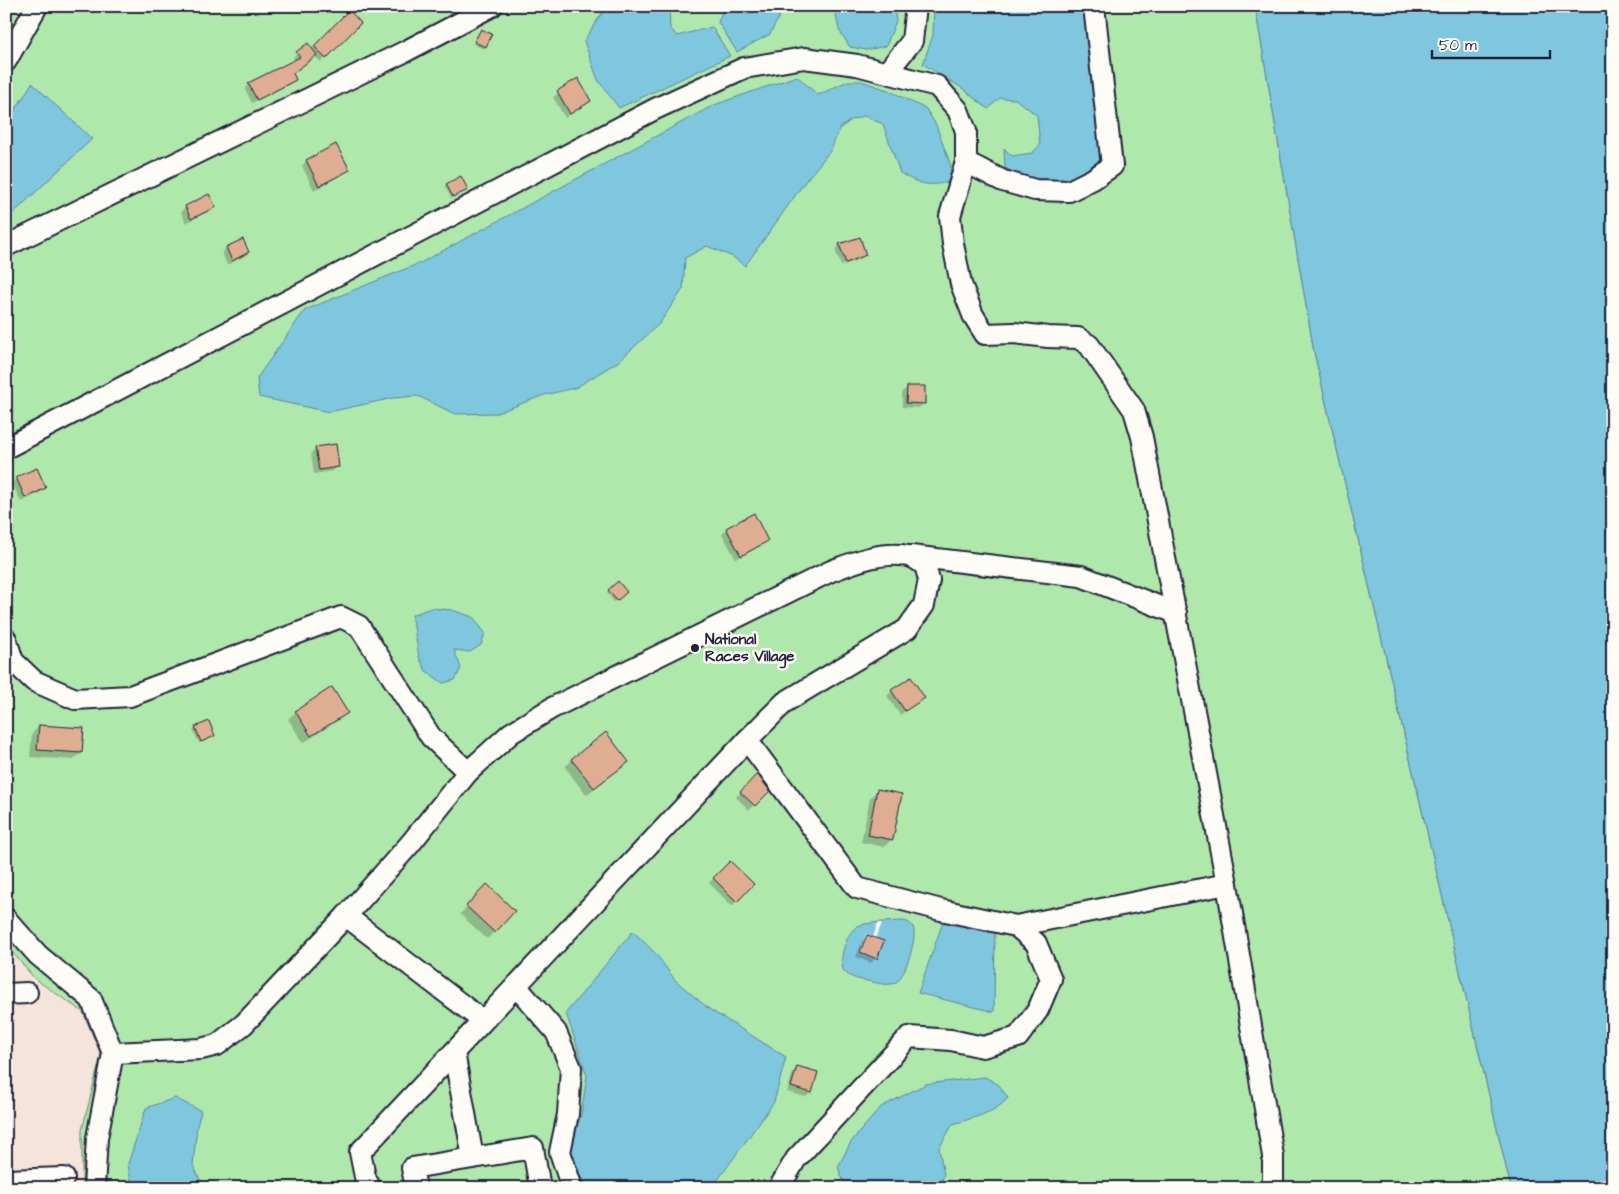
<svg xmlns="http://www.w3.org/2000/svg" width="1619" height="1194" font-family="'Architects Daughter',sans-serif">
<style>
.built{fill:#f4e4d9}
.green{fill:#afe8ab;stroke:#688573}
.water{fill:#7fc7df;stroke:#5a859d}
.pier{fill:#fdfcf7}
.shadow{fill:#0003}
.building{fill:#dfad92;stroke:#22223b}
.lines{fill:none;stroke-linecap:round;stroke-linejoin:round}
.minor-casing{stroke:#22223b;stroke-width:24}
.minor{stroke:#fdfcf7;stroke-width:20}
.poi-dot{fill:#22223b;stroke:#fdfcf7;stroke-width:2}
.labels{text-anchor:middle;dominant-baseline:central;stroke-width:5;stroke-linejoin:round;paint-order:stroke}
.poi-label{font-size:15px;font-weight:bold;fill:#22223b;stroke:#fdfcf7;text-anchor:start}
</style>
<rect width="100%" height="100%" fill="#fdfcf7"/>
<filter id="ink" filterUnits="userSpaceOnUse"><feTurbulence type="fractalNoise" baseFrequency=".02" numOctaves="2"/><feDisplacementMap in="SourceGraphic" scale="10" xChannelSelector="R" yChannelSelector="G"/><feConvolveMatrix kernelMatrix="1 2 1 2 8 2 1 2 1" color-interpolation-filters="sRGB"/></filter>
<g filter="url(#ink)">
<path class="built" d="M 6,945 L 35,979 L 83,1012 L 101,1055 L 82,1130 L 82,1188 L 6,1188 Z"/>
<path class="green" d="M 6,6 L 1255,6 L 1314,352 L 1511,1188 L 82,1188 L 82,1130 L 101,1055 L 83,1012 L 35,979 L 6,945 Z"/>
<g class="water">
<path d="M 609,6 L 669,6 L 670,28 L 677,36 L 712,27 L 730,56 L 619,108 L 598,80 L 584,41 L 600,16 Z"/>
<path d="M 725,6 L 785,6 L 770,34 L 737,52 L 718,22 Z"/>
<path d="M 834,6 L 894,6 L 896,21 L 886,46 L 866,50 L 850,47 L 839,30 Z"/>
<path d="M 934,6 L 1084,6 L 1105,161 L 1067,182 L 1030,180 L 1005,168 L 1004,148 L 1012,156 L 1032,153 L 1040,145 L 1037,115 L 1015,99 L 1000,98 L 988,109 L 962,88 L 923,64 L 933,35 Z"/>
<path d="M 1255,6 L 1613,6 L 1613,1188 L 1511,1188 L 1314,352 Z"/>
<path d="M 797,76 L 818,95 L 848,81 L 861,81 L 888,90 L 926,109 L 936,125 L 951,166 L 949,182 C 927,187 919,184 900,173 L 883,124 L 864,116 L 851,120 L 839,129 L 831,150 L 807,179 L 745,266 L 733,257 L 707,246 L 685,258 L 683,289 L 659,324 L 619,361 L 575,388 L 544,395 L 497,413 L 455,414 L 418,396 L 393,398 L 329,412 L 259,397 L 257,378 L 305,310 L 420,263 L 714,105 Z"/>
<path d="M 32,83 L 92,139 L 6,220 L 6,125 Z"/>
<path d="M 431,608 L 452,610 L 473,617 L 485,633 L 481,645 L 470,652 L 454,650 L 461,668 L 455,680 L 443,683 L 426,671 L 419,657 L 412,615 Z"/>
<path d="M 944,919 L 995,930 L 994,1012 L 918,993 Z"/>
<path d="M 900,921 C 906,921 910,922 913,927 C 918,936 905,978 895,983 C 887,986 879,983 872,982 C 863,980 850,979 844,971 C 837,961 847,931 858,926 C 868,922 888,922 900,921 Z"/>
<path d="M 633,931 L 656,954 L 675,980 L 709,1009 L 786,1057 L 774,1102 L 712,1188 L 585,1188 L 569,1146 L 581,1115 L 587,1076 L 566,1013 Z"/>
<path d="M 985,1077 L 999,1085 L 1008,1098 C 994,1114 972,1118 953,1124 L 939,1148 L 944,1175 L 939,1188 L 846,1188 L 838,1167 L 851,1142 L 881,1107 L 926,1084 Z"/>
<path d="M 175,1098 L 201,1111 L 197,1126 L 193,1165 L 204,1188 L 132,1188 L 128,1164 L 146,1108 Z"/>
</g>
<path class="pier" d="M 878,923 L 882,923 L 876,938 L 884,941 L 877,960 L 859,952 L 866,934 L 873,937 Z"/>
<g class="shadow">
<path d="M 349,12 L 360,23 L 321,62 L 314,56 L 291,74 L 294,80 L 290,84 L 252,103 L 245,89 L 249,84 L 296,61 L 293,57 L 297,53 L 311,50 Z"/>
<path d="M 480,32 L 491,35 L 483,49 L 473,44 Z"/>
<path d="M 577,80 L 590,101 L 565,118 L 553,97 Z"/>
<path d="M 336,146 L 348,170 L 343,174 L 314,190 L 302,166 L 306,161 Z"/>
<path d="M 447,185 L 464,191 L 451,198 L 445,187 Z"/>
<path d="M 208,196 L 214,207 L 209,211 L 186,223 L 181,212 L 185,207 Z"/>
<path d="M 242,241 L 248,252 L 243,257 L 227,265 L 222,253 L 226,248 Z"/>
<path d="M 840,245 L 865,255 L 860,259 L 841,266 L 835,250 Z"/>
<path d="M 907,387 L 924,403 L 919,408 L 902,407 L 902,392 Z"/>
<path d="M 316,448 L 338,466 L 333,471 L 314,474 L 311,453 Z"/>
<path d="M 17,478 L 45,488 L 40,493 L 21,502 L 12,483 Z"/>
<path d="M 727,529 L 767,540 L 762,545 L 736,559 L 722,534 Z"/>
<path d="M 618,583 L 626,592 L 614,602 L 607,593 Z"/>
<path d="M 892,691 L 923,698 L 900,715 L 887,696 Z"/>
<path d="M 296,712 L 347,712 L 339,720 L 303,743 L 288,719 Z"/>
<path d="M 209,723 L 212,737 L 199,743 L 193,730 Z"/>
<path d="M 39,726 L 81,753 L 73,760 L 30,757 L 32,734 Z"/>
<path d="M 572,760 L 620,769 L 586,795 L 565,767 Z"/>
<path d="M 757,776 L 768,791 L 749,810 L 736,797 Z"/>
<path d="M 877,790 L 892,839 L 884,847 L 861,842 L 870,798 Z"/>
<path d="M 730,862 L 753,884 L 732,906 L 709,883 Z"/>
<path d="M 487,886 L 494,932 L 487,939 L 460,914 Z"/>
<path d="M 867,936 L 876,958 L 871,963 L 856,957 L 862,941 Z"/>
<path d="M 797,1067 L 811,1092 L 806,1097 L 787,1092 L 793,1072 Z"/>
</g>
<g class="building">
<path d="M 349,10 L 361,23 L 326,59 L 314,46 Z"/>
<path d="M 481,29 L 492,34 L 486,47 L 474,42 Z"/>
<path d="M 308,43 L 317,55 L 293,73 L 296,80 L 257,100 L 248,83 L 300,57 L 296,52 Z"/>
<path d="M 578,78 L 591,101 L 570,114 L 557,91 Z"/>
<path d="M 336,144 L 350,170 L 319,186 L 306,160 Z"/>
<path d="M 461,176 L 468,190 L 453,197 L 446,184 Z"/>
<path d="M 209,194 L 216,207 L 191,219 L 185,206 Z"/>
<path d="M 860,237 L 866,255 L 846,263 L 839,244 Z"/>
<path d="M 243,239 L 249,252 L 232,261 L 226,247 Z"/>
<path d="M 907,386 L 925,386 L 925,404 L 906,403 Z"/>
<path d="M 336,444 L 339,467 L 319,470 L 315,447 Z"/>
<path d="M 37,468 L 46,488 L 25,498 L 16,477 Z"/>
<path d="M 754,513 L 768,541 L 741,556 L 726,528 Z"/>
<path d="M 618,581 L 627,592 L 617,601 L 608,590 Z"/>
<path d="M 911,677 L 925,698 L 905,711 L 891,690 Z"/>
<path d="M 332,687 L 348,713 L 311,736 L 295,711 Z"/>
<path d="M 209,721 L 215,736 L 201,742 L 195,727 Z"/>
<path d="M 39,725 L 84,728 L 82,753 L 37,750 Z"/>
<path d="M 606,732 L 629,762 L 594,788 L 571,759 Z"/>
<path d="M 757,774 L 770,791 L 755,806 L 740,792 Z"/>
<path d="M 877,789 L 902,794 L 893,840 L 868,835 Z"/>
<path d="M 730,861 L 754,884 L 737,902 L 713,878 Z"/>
<path d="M 487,884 L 515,911 L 495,933 L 466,906 Z"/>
<path d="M 867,935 L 884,941 L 877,959 L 860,952 Z"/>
<path d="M 797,1066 L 818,1072 L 812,1093 L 791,1087 Z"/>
</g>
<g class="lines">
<g class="minor-casing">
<g id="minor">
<path d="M 6,61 L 37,6"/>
<path d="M 887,72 L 912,41 L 916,6"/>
<path d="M 966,162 L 1003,181 L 1035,190 L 1069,191 L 1093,179 L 1112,166 L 1094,6"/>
<path d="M 6,246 L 408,50 L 492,6"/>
<path d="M 6,448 L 655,109 L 744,68 L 804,58 L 857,65 L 937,86 L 958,110 L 966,131 L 966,162 L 950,216 L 953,244 L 961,284 L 973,315 L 985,334 L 1014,333 L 1048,337 L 1078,338 L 1089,345 L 1134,410 L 1142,437 L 1227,884 L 1273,1156 L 1273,1188"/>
<path d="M 911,556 L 1081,576 L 1176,613"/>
<path d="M 6,639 L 13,661 L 34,681 L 75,699 L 130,696 L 341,617 L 359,626 L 431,737 L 468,772"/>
<path d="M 747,740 L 857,888 L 941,910 L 1016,926 L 1036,943 L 1051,979 L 1038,1010 L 1018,1037 L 983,1047 L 951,1040 L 909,1037 L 796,1159 L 779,1188"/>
<path d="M 6,919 L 38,955 L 91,999 L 113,1053 L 97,1138 L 94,1188"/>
<path d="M 1016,926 L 1227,884"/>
<path d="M 516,986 L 556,1032 L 571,1068 L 568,1114 L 560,1152 L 572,1188"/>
<path d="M 6,994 L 27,993"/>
<path d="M 454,1052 L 473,1158"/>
<path d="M 113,1053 L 201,1049 L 217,1045 L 244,1024 L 346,916"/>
<path d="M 6,1180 L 64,1178"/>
<path d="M 370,1188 L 365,1177 L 360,1152 L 747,740 L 785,702 L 907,629 L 924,605 L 929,580 L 925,565 C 920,562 914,557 908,556 C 881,551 855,562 831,571 L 552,708 L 511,733 L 468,772 L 410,844 L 346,916 L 483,1021"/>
<path d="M 416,1188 L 412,1168 L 533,1148 L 540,1188"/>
</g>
</g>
<use href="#minor" class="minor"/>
</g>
</g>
<circle class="poi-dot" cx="695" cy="648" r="5"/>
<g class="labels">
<g class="poi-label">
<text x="705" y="639">National<tspan x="705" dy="17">Races Village</tspan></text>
</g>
</g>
<rect width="1619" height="1194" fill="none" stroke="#fdfcf7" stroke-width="25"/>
<rect x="12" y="12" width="1594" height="1169" fill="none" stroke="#22223b" stroke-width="2" filter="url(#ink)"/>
<path d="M1432 50v8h118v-8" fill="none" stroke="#22223b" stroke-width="2.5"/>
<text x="1439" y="50" font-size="15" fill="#22223b" stroke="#fdfcf7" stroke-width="4" paint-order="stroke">50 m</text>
</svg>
